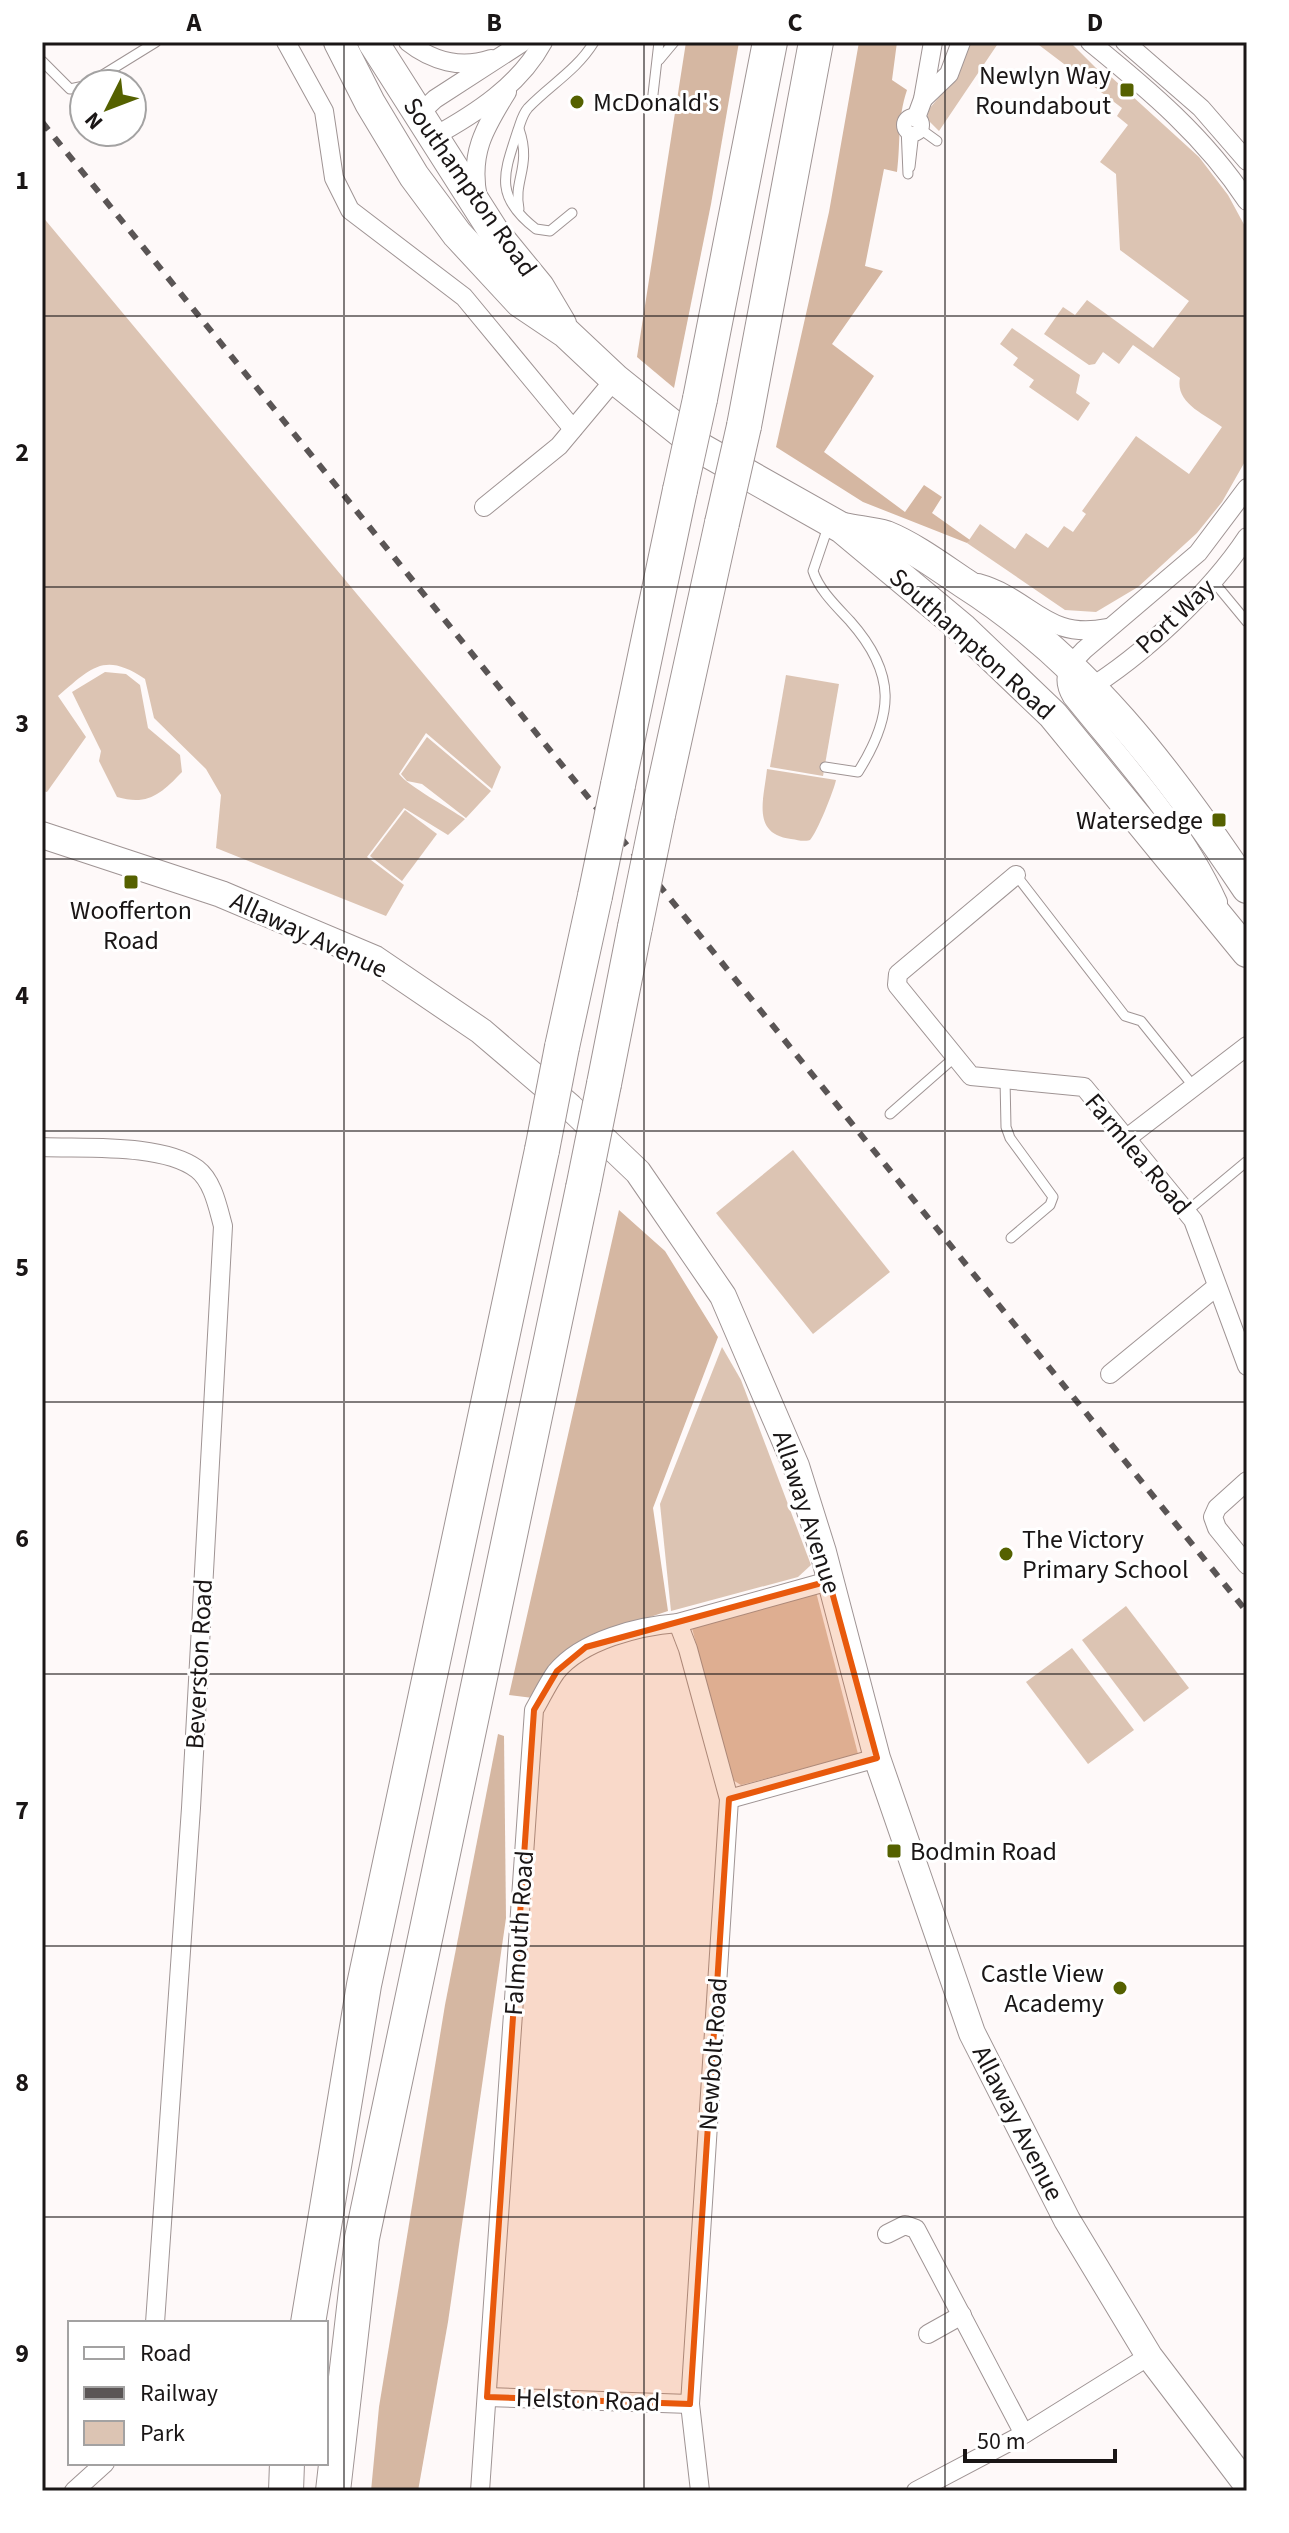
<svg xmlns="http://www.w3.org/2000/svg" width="1289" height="2533" font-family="'Source Sans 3',sans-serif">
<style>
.green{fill:#dcc4b3}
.forest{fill:#d5b7a2}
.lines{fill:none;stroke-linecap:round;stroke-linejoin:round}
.lane-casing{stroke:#9f9494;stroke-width:11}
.street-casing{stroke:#9f9494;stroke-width:20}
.secondary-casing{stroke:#9f9494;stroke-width:28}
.primary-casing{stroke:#9f9494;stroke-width:32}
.highway-casing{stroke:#9f9494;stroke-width:36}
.lane{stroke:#fff;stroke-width:9}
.street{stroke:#fff;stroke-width:18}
.secondary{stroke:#fff;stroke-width:26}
.primary{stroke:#fff;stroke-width:30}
.highway{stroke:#fff;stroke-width:34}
.rail{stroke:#5a5555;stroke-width:6;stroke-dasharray:10 10;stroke-linecap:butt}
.highway-bridge-casing{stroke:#9f9494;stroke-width:36;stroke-linecap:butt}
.highway-bridge{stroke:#fff;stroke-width:34}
.marked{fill:#e8590c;fill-opacity:0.2;stroke:#e8590c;stroke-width:6;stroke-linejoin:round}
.grid{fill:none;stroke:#1a1616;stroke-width:2;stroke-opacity:0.55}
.poi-dot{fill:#556100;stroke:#fff;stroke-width:3}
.labels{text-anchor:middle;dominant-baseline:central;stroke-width:6;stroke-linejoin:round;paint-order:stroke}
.poi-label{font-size:26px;fill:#1a1616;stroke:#fff;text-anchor:end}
.street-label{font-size:26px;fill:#1a1616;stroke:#fff}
.neatline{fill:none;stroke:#1a1616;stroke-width:3}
.grid-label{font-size:26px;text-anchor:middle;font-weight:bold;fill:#1a1616}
</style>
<rect width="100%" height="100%" fill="#fef9f9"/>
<g class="green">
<path d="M 967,42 L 999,42 L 939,131 L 927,119 L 929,109 L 951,83 Z"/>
<path d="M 1035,42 L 1070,42 L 1106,78 L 1109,75 L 1199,157 L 1228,195 L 1247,230 L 1247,458 L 1222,502 L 1197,533 L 1138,587 L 1096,612 L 1065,610 L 967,543 L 980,524 L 1015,549 L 1026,533 L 1048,548 L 1064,526 L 1073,532 L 1086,514 L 1082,511 L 1136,436 L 1189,474 L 1222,427 C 1204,414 1175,403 1180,378 L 1133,345 L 1119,364 L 1103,352 L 1095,364 L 1089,365 L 1044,334 L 1063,307 L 1075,315 L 1087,300 L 1153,348 L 1189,301 L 1120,250 L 1116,174 L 1100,162 L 1128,125 L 1117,116 L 1122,108 Z"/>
<path d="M 42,216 L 501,767 L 492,789 L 426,733 L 399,774 C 408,786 449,808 465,819 L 448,835 L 404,808 L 367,857 L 404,885 L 386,916 L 216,848 L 221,795 L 206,769 L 154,718 L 145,679 C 104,651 91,668 58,696 L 86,737 L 47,792 L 42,791 Z"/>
<path d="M 1012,328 L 1080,375 L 1076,393 L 1090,403 L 1078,421 L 1029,387 L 1034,380 L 1013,365 L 1018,358 L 1000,344 Z"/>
<path d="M 105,672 L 126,674 L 140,685 L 148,728 L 180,755 L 182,772 C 161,794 148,806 117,797 L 99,761 L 101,751 L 72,692 Z"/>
<path d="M 786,675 L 839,684 L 823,776 L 770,767 Z"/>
<path d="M 427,737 L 491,791 L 466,818 L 422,784 L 407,781 L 401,774 Z"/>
<path d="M 767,769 L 836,780 C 834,790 817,833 810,840 C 802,842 799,840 791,839 C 751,834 764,799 767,769 Z"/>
<path d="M 405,810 L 437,834 L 402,881 L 370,856 Z"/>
<path d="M 793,1150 L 890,1272 L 813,1334 L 716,1213 Z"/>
<path d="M 722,1347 L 741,1380 L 811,1565 L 798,1577 L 671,1611 L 660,1504 Z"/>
<path d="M 816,1592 L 858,1754 L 741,1785 L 731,1779 L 692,1628 Z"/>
<path d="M 1126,1606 L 1189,1688 L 1144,1722 L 1082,1640 Z"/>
<path d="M 1072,1648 L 1134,1730 L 1088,1764 L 1026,1682 Z"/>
</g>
<g class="forest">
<path d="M 686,42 L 739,42 L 711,204 L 674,388 L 637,357 Z"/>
<path d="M 859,42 L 897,42 L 892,80 L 907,90 C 897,120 901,140 897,172 L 884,169 L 865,266 L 883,271 L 832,344 L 874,376 L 824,452 L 905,512 L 924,485 L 942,497 L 932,513 L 970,540 L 967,543 L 863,502 L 776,447 L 829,212 Z"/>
<path d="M 619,1210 L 665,1251 L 718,1337 L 653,1508 L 668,1611 L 590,1637 L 550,1665 L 533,1698 L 509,1695 Z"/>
<path d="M 498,1734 L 504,1736 L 506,1918 L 448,2322 L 418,2491 L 371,2491 L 379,2407 L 445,2005 Z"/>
</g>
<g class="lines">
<g class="lane-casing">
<g id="lane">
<path d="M 659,60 L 674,42"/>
<path d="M 42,61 L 70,89 L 84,86"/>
<path d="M 88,84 L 156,42"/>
<path d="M 652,103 L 659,42"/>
<path d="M 906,127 L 908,174"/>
<path d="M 919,128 L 937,141"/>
<path d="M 910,167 L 914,132"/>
<path d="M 519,209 C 513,180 532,166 519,129"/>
<path d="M 572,213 L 550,231 L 536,229 C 493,196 504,173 518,130 C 521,122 522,115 528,108 C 550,85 577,70 594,42"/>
<path d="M 1213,581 L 1247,622"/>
<path d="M 825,767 L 858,772 C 894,715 897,674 850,621 C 837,607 819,590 813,571 L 829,524"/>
<path d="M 1016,875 L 1125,1016 L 1141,1021 L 1194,1087"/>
<path d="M 1005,1080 L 1006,1127 L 1010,1138 L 1053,1197 L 1050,1205 L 1011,1238"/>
<path d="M 890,1114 L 955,1057"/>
<path d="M 1186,1212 L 1246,1162"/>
</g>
</g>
<g class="street-casing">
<g id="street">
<path d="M 286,42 L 324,111 L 334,178 L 350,210 L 464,297 L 573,429"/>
<path d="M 408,42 C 432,61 461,69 491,59"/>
<path d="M 1090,42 C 1149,90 1205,137 1247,201"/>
<path d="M 1125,42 L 1201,108 L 1247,161"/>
<path d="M 923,99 L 949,74 L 961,42"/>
<path d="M 418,115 L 435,99 L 523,42"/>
<circle cx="913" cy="125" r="7"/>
<path d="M 916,118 L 923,99 L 933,42"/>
<path d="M 433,137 C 475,114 520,85 543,42"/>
<path d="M 478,198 C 469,154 484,129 507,92"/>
<path d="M 484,507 L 559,446 L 615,379"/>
<path d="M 978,583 C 1032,598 1046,641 1107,628"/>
<path d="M 1085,691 C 1142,656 1210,593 1247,537"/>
<path d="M 1016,875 L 898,974 L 897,985 L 971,1076 L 1084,1087 L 1193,1220 L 1247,1366"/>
<path d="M 1218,902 C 1183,825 1125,763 1072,697 C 1060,677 1069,665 1084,650 L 1198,553 L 1247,488"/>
<path d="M 1127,1138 L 1247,1046"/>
<path d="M 42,1147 C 84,1149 162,1143 197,1169 C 213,1181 218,1208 223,1226 L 191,1808 L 155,2323"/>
<path d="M 1110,1374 L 1216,1287"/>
<path d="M 1247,1481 L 1217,1508 L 1213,1517 L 1217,1528 L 1247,1565"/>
<path d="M 678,1623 L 688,1649 L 729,1799 L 690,2404 L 700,2491"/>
<path d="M 729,1799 L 877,1758"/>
<path d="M 887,2234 L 905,2225 L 916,2229 L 1024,2434"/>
<path d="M 928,2334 L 962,2315"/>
<path d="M 487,2397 L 690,2404"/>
<path d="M 74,2491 L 105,2463"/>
<path d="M 480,2491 L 534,1710 C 541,1698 548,1683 556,1672 C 582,1640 639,1626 678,1623 L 829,1581"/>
<path d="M 916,2491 L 1024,2434 L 1149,2356"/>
</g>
</g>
<g class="secondary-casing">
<path id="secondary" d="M 42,835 L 221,894 L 375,959 L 481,1031 L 570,1107 L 638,1172 L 723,1296 L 796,1466 L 823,1552 L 877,1758 L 972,2033 L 1067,2220 L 1149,2356 L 1247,2485"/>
</g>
<g class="primary-casing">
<g id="primary">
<path d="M 339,42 L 370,103 L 414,176 L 457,234 L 520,302 L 566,333 L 615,379 L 702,449 L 842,528 L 963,629 L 1053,715 L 1247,952"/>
<path d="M 373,42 L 494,232 L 539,287 L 561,324"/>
<path d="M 844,528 C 857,531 873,532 886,536 C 913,547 940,567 964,583 C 1085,660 1168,770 1247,888"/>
</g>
</g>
<g class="highway-casing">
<g id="highway">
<path d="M 700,399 L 770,42"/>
<path d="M 744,426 L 816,42"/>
<path d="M 618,785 L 680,490"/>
<path d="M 658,815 L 722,523"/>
<path d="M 562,1047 L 595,896"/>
<path d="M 604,1084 L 635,927"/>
<path d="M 308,2323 L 364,1985 L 542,1150"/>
<path d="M 286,2491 L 287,2463"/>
<path d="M 333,2491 L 362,2238 L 583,1188"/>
</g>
</g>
<use href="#lane" class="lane"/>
<use href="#street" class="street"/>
<use href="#secondary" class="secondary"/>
<use href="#primary" class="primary"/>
<use href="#highway" class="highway"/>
<path class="rail" d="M 42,122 L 1247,1612"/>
<g class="highway-bridge-casing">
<g id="highway-bridge">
<path d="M 680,490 L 700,399"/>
<path d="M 722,523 L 744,426"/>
<path d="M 595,896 L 618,785"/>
<path d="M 635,927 L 658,815"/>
<path d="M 542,1150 L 562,1047"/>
<path d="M 583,1188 L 604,1084"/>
</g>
</g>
<use href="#highway-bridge" class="highway-bridge"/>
</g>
<path class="marked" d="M 829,1581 L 877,1758 L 729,1799 L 690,2404 L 487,2397 L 534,1710 L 557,1671 L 586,1647 Z"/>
<path class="grid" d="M 344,42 L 344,2491M 644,42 L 644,2491M 945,42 L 945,2491M 42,316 L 1247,316M 42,587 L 1247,587M 42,859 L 1247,859M 42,1131 L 1247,1131M 42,1402 L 1247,1402M 42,1674 L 1247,1674M 42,1946 L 1247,1946M 42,2217 L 1247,2217"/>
<g class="poi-dot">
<rect x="1119" y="82" width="16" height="16" rx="4"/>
<circle cx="577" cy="102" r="8"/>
<rect x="1211" y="812" width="16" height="16" rx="4"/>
<rect x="123" y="874" width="16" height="16" rx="4"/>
<circle cx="1006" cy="1554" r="8"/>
<rect x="886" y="1843" width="16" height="16" rx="4"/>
<circle cx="1120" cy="1988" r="8"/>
</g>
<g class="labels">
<g class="poi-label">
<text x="1111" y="75">Newlyn Way<tspan x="1111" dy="30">Roundabout</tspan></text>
<text x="593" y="102" text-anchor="start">McDonald's</text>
<text x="1203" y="820">Watersedge</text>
<text x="131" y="910" text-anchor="middle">Woofferton<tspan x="131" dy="30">Road</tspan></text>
<text x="1022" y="1539" text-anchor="start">The Victory<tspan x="1022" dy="30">Primary School</tspan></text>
<text x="910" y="1851" text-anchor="start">Bodmin Road</text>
<text x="1104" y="1973">Castle View<tspan x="1104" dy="30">Academy</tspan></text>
</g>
<g class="street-label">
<text transform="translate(470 187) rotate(55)">Southampton Road</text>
<text transform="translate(1175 616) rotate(-43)">Port Way</text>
<text transform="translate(972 644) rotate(42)">Southampton Road</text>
<text transform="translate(309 935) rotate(25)">Allaway Avenue</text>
<text transform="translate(1138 1154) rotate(50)">Farmlea Road</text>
<text transform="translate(807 1512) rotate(72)">Allaway Avenue</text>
<text transform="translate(199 1664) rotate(-87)">Beverston Road</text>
<text transform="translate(519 1933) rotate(-86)">Falmouth Road</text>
<text transform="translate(713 2054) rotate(-86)">Newbolt Road</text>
<text transform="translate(1018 2123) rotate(63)">Allaway Avenue</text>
<text transform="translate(588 2400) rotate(2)">Helston Road</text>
</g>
</g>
<rect width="1289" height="2533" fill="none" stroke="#ffffff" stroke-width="88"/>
<rect x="68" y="2321" width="260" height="144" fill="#ffffff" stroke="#a3a2a2" stroke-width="2"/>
<rect x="84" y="2347" width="40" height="12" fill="#ffffff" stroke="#a3a2a2" stroke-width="2"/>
<text x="140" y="2361" font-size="24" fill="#1a1616">Road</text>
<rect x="84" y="2387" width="40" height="12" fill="#5a5555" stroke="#a3a2a2" stroke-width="2"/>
<text x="140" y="2401" font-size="24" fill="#1a1616">Railway</text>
<rect x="84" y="2421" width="40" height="24" fill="#dcc4b3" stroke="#a3a2a2" stroke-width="2"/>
<text x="140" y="2441" font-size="24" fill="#1a1616">Park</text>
<g transform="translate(108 108) rotate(228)"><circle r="38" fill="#ffffff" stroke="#a3a2a2" stroke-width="2"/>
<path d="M0-6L14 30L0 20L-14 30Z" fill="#556100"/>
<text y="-12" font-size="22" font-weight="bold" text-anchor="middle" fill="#1a1616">N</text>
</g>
<path d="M965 2449v12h150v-12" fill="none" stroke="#1a1616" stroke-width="4"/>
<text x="977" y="2449" font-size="24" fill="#1a1616" stroke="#ffffff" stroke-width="6" paint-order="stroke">50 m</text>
<rect x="44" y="44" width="1201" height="2445" class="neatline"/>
<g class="grid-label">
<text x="194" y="31">A</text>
<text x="494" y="31">B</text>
<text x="795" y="31">C</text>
<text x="1095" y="31">D</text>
<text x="22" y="189">1</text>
<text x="22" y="461">2</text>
<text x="22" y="732">3</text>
<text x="22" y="1004">4</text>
<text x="22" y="1276">5</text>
<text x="22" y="1547">6</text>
<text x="22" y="1819">7</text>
<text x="22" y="2091">8</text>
<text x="22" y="2362">9</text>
</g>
</svg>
